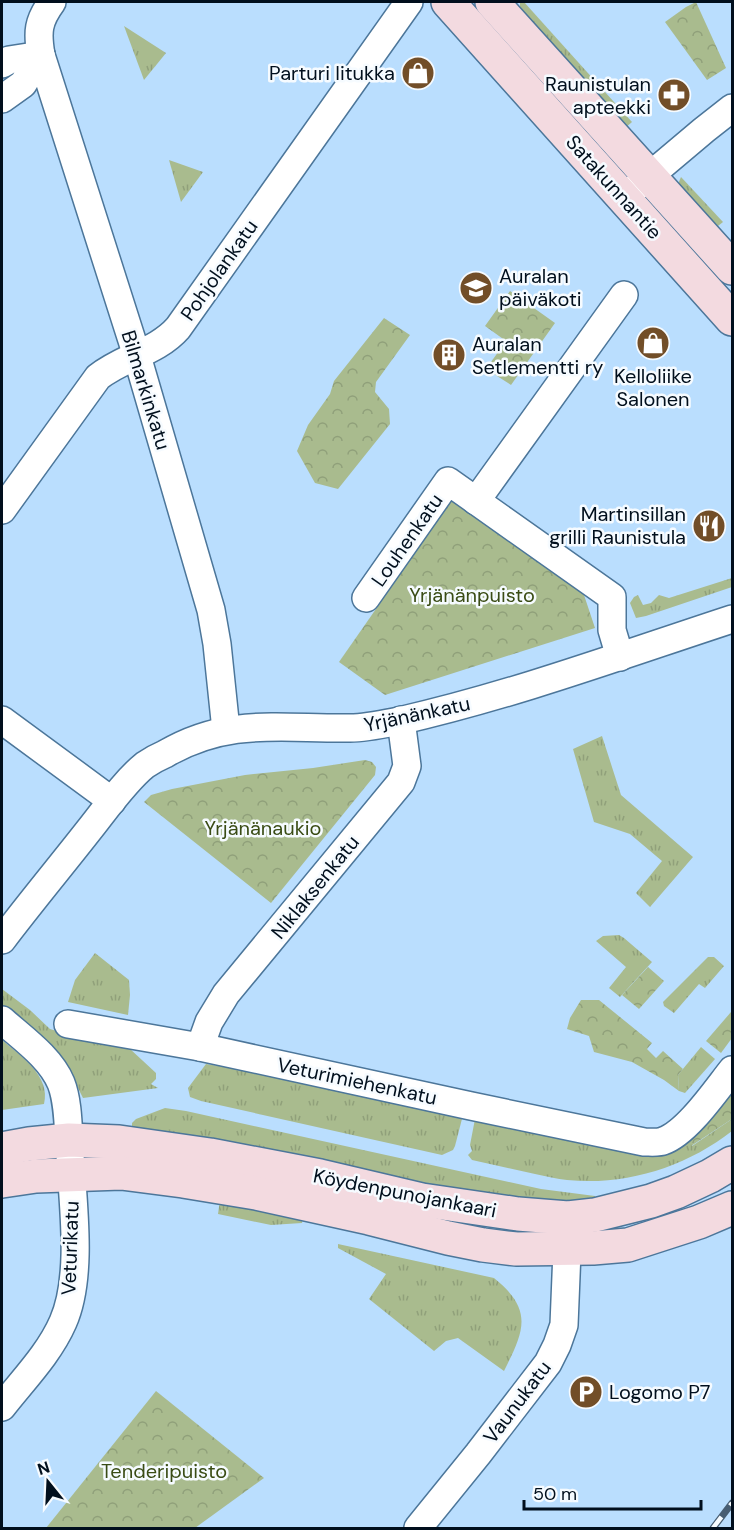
<svg xmlns="http://www.w3.org/2000/svg" width="734" height="1530" font-family="'DM Sans',sans-serif">
<style>
.grass{fill:url(#grass-tufts)}
.forest{fill:url(#forest-crowns)}
.lines{fill:none;stroke-linecap:round;stroke-linejoin:round}
.street-casing{stroke:#4c769a;stroke-width:30}
.secondary-casing{stroke:#4c769a;stroke-width:36}
.street{stroke:#fff;stroke-width:27}
.secondary{stroke:#f3dae0;stroke-width:33}
.rail-casing{stroke:#475d72;stroke-width:7}
.rail{stroke:#f6fbff;stroke-width:4.5;stroke-dasharray:14;stroke-linecap:butt}
.labels{text-anchor:middle;dominant-baseline:central;stroke-width:5;stroke-linejoin:round;paint-order:stroke}
.poi-label{font-size:20px;fill:#010f1d;stroke:#f6fbff;text-anchor:end}
.street-label{font-size:20px;fill:#010f1d;stroke:#f6fbff}
.park-label{font-size:20px;fill:#3a4c15;stroke:#f6fbff}
</style>
<defs>
<pattern id="grass-tufts" width="24" height="20" patternUnits="userSpaceOnUse" patternTransform="scale(1.5)"><rect width="24" height="20" fill="#a9bb8e"/><path d="M3 7l-1-3M5 7V3M7 7l1-3M15 17l-1-3M17 17v-4M19 17l1-3" fill="none" stroke="#90a07a"/></pattern>
<pattern id="forest-crowns" width="20" height="18" patternUnits="userSpaceOnUse" patternTransform="scale(1.5)"><rect width="20" height="18" fill="#a9bb8e"/><path d="M2 6a3 3 0 1 1 6 0M12 15a3 3 0 1 1 6 0" fill="none" stroke="#90a07a"/></pattern>
</defs>
<rect width="100%" height="100%" fill="#badefe"/>
<g class="grass">
<path d="M 520,2 L 524,2 L 632,122 L 624,129 L 520,9 Z"/>
<path d="M 124,26 L 166,53 L 144,80 Z"/>
<path d="M 169,160 L 203,172 L 181,202 Z"/>
<path d="M 681,177 L 723,222 L 718,226 L 695,208 L 678,184 Z"/>
<path d="M 732,578 L 732,587 L 646,616 L 636,618 L 630,603 L 634,597 L 638,595 L 643,605 L 651,603 L 659,595 L 669,598 Z"/>
<path d="M 602,736 L 621,795 L 693,857 L 650,907 L 636,893 L 662,861 L 630,834 L 594,822 L 573,749 Z"/>
<path d="M 619,935 L 624,938 L 652,962 L 620,997 L 609,988 L 626,967 L 596,941 L 603,936 Z"/>
<path d="M 95,953 L 129,980 L 130,995 L 128,1015 L 68,1002 L 75,980 Z"/>
<path d="M 708,957 L 714,957 L 724,966 L 705,988 L 699,984 L 674,1013 L 664,1006 L 663,1002 Z"/>
<path d="M 2,989 L 30,1010 L 50,1029 L 63,1033 L 129,1048 L 156,1073 L 156,1079 L 151,1084 L 158,1088 L 83,1098 L 69,1070 L 2,1007 Z"/>
<path d="M 2,1040 C 21,1056 51,1076 44,1104 L 2,1110 Z"/>
<path d="M 701,1047 L 715,1059 L 685,1093 L 679,1091 L 678,1075 Z"/>
<path d="M 206,1064 L 251,1071 L 463,1115 L 455,1146 L 453,1150 L 442,1155 L 201,1101 L 190,1097 L 188,1088 Z"/>
<path d="M 165,1108 L 186,1111 L 541,1189 L 595,1196 L 596,1207 L 551,1209 L 132,1133 L 132,1123 L 136,1119 Z"/>
<path d="M 475,1119 L 694,1135 L 692,1146 L 732,1119 L 732,1131 C 686,1167 626,1186 567,1180 C 557,1179 546,1176 535,1174 C 514,1169 493,1165 472,1160 L 468,1155 L 472,1151 L 470,1145 Z"/>
<path d="M 220,1200 L 303,1218 L 302,1223 L 271,1225 L 218,1214 Z"/>
<path d="M 338,1244 L 494,1278 C 534,1310 524,1331 504,1371 L 458,1338 L 446,1341 L 434,1351 L 369,1299 L 386,1274 L 338,1248 Z"/>
</g>
<g class="forest">
<path d="M 696,2 L 726,68 L 707,80 L 665,22 L 686,7 Z"/>
<path d="M 510,291 L 555,323 L 511,385 L 486,369 L 506,341 L 485,326 Z"/>
<path d="M 384,318 L 410,335 L 376,382 L 375,392 L 389,409 L 390,424 L 338,489 L 315,483 L 297,451 L 308,425 L 330,394 L 334,381 Z"/>
<path d="M 454,497 L 581,586 L 595,628 L 385,695 L 339,662 Z"/>
<path d="M 365,760 L 372,762 L 376,767 L 375,775 L 271,903 L 144,802 L 151,795 L 172,789 L 245,775 L 313,768 Z"/>
<path d="M 648,967 L 664,981 L 639,1009 L 622,995 Z"/>
<path d="M 581,1000 L 599,1000 L 652,1043 L 647,1049 L 656,1058 L 663,1051 L 683,1069 L 678,1075 L 679,1091 L 664,1080 L 632,1062 L 594,1052 L 589,1036 L 567,1029 L 570,1018 Z"/>
<path d="M 731,1012 L 732,1013 L 732,1038 L 721,1053 L 706,1041 Z"/>
<path d="M 732,1088 L 732,1119 L 691,1146 L 694,1135 Z"/>
<path d="M 156,1391 L 264,1478 L 195,1528 L 46,1528 Z"/>
</g>
<g class="lines">
<g class="street-casing">
<g id="street">
<path d="M 52,2 C 38,21 37,32 41,55 L 137,356 L 211,610 L 217,644 L 226,730"/>
<path d="M 2,64 L 9,60 L 41,55"/>
<path d="M 2,99 L 23,84 L 41,55"/>
<path d="M 634,189 L 704,130 L 732,108"/>
<path d="M 476,501 L 624,295"/>
<path d="M 2,510 L 98,377 C 123,357 157,352 178,328 L 409,2"/>
<path d="M 366,598 L 448,481 L 612,597 L 612,630 L 620,657"/>
<path d="M 2,720 L 112,801"/>
<path d="M 2,940 C 30,903 60,867 89,830 C 105,810 125,781 145,765 C 151,761 158,757 165,754 C 228,717 281,729 350,728 C 366,728 384,724 399,721 C 513,695 622,655 732,619"/>
<path d="M 2,1020 C 22,1038 50,1057 61,1083 C 69,1103 68,1133 70,1155 C 73,1204 83,1277 63,1322 C 49,1354 23,1380 2,1407"/>
<path d="M 68,1024 L 200,1047 L 471,1106 L 644,1142 C 650,1142 658,1143 663,1141 C 687,1133 716,1090 732,1070"/>
<path d="M 200,1047 L 209,1022 L 226,994 L 401,782 L 407,766 L 401,720"/>
<path d="M 418,1528 L 478,1454 L 548,1363 L 557,1345 L 564,1325 L 568,1227"/>
</g>
</g>
<g class="secondary-casing">
<g id="secondary">
<path d="M 448,2 L 732,319"/>
<path d="M 492,2 L 732,268"/>
<path d="M 2,1149 L 29,1144 L 69,1140 L 119,1142 L 210,1155 L 320,1176 L 422,1200 L 518,1214 L 568,1218 L 595,1215 L 651,1201 L 676,1192 L 710,1176 L 732,1163"/>
<path d="M 2,1181 L 36,1176 L 121,1173 L 183,1181 L 256,1193 L 369,1218 L 448,1238 L 483,1245 L 516,1249 L 593,1248 L 628,1245 L 699,1222 L 732,1208"/>
</g>
</g>
<use href="#street" class="street"/>
<use href="#secondary" class="secondary"/>
<g class="rail-casing">
<path id="rail" d="M 713,1528 L 732,1503"/>
</g>
<use href="#rail" class="rail"/>
</g>
<defs>
<g id="shop-disc" transform="scale(1.725)"><circle r="9.5" fill="#724e28" stroke="#f6fbff"/><path d="M-5-2.5h2.3a2.7 3.5 0 0 1 5.4 0H5L5.5 6h-11ZM-1.5-2.5h3a1.5 2.3 0 0 0-3 0Z" fill="#fff"/></g>
<g id="pharmacy-disc" transform="scale(1.725)"><circle r="9.5" fill="#724e28" stroke="#f6fbff"/><path d="M-2-6h4v4h4v4h-4v4h-4v-4h-4v-4h4Z" fill="#fff"/></g>
<g id="school-disc" transform="scale(1.725)"><circle r="9.5" fill="#724e28" stroke="#f6fbff"/><path d="M0-5L7-2L0 1L-7-2ZM-4 1L0 2.5L4 1V4Q0 6-4 4Z" fill="#fff"/></g>
<g id="building-disc" transform="scale(1.725)"><circle r="9.5" fill="#724e28" stroke="#f6fbff"/><path d="M-4-6H4V6H1V3H-1V6H-4ZM-2.5-4.3h1.7v1.8h-1.7ZM.8-4.3h1.7v1.8H.8ZM-2.5-1h1.7V.8h-1.7ZM.8-1h1.7V.8H.8Z" fill="#fff"/></g>
<g id="restaurant-disc" transform="scale(1.725)"><circle r="9.5" fill="#724e28" stroke="#f6fbff"/><path d="M-5-6h1v4h1v-4h1v4h1v-4h1v5L-1.5 .5V6h-2V.5L-5-1ZM5-6V6H3V1.5H1.5Q1.5-4 5-6Z" fill="#fff"/></g>
<g id="parking-disc" transform="scale(1.725)"><circle r="9.5" fill="#724e28" stroke="#f6fbff"/><path d="M-3.5-5.5H1a3.5 3.5 0 0 1 0 7H-1V5.5H-3.5ZM-1-3.4V-.6H.8a1.4 1.4 0 0 0 0-2.8Z" fill="#fff"/></g>
</defs>
<g fill-rule="evenodd">
<use href="#shop-disc" x="418" y="73"/>
<use href="#pharmacy-disc" x="674" y="95"/>
<use href="#school-disc" x="476" y="288"/>
<use href="#shop-disc" x="653" y="343"/>
<use href="#building-disc" x="449" y="355"/>
<use href="#restaurant-disc" x="709" y="526"/>
<use href="#parking-disc" x="586" y="1392"/>
</g>
<g class="labels">
<g class="poi-label">
<text x="395" y="73">Parturi Iitukka</text>
<text x="651" y="84">Raunistulan<tspan x="651" dy="23">apteekki</tspan></text>
<text x="499" y="276" text-anchor="start">Auralan<tspan x="499" dy="23">päiväkoti</tspan></text>
<text x="472" y="344" text-anchor="start">Auralan<tspan x="472" dy="23">Setlementti ry</tspan></text>
<text x="653" y="376" text-anchor="middle">Kelloliike<tspan x="653" dy="23">Salonen</tspan></text>
<text x="686" y="514">Martinsillan<tspan x="686" dy="23">grilli Raunistula</tspan></text>
<text x="609" y="1392" text-anchor="start">Logomo P7</text>
</g>
<g class="street-label">
<text transform="translate(614 187) rotate(48)">Satakunnantie</text>
<text transform="translate(219 270) rotate(-55)">Pohjolankatu</text>
<text transform="translate(146 390) rotate(73)">Bilmarkinkatu</text>
<text transform="translate(407 540) rotate(-55)">Louhenkatu</text>
<text transform="translate(417 714) rotate(-12)">Yrjänänkatu</text>
<text transform="translate(315 887) rotate(-51)">Niklaksenkatu</text>
<text transform="translate(357 1081) rotate(12)">Veturimiehenkatu</text>
<text transform="translate(405 1193) rotate(11)">Köydenpunojankaari</text>
<text transform="translate(70 1248) rotate(-88)">Veturikatu</text>
<text transform="translate(517 1402) rotate(-53)">Vaunukatu</text>
</g>
<g class="park-label">
<text x="472" y="595">Yrjänänpuisto</text>
<text x="263" y="828">Yrjänänaukio</text>
<text x="164" y="1471">Tenderipuisto</text>
</g>
</g>
<rect width="734" height="1530" fill="none" stroke="#010f1d" stroke-width="6"/>
<g transform="translate(48 1482) rotate(342)" stroke="#f6fbff" stroke-width="4.5" paint-order="stroke">
<path d="M0-4.5L10 22L0 15L-10 22Z" fill="#010f1d"/>
<text y="-9" font-size="16" font-weight="bold" text-anchor="middle" fill="#010f1d">N</text>
</g>
<path d="M524 1500v9h177v-9" fill="none" stroke="#010f1d" stroke-width="3"/>
<text x="533" y="1500" font-size="18" fill="#010f1d" stroke="#f6fbff" stroke-width="4.5" paint-order="stroke">50 m</text>
</svg>
